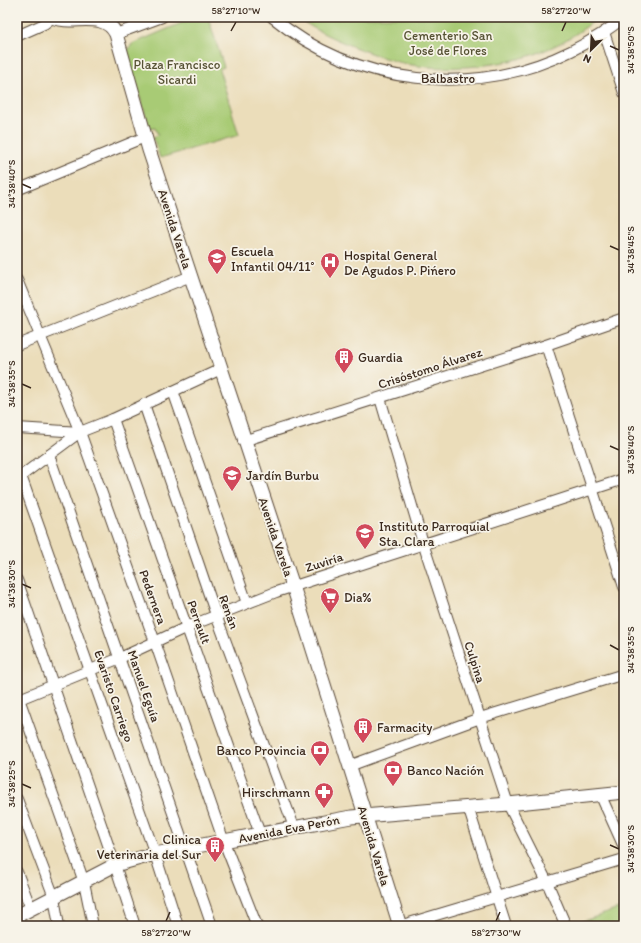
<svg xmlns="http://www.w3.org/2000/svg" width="641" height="943" font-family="Itim,sans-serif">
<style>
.green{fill:#a8cb74;stroke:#727a49}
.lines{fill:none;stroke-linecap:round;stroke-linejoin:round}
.minor-casing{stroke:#554535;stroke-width:12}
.major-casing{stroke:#554535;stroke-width:15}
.minor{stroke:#fff;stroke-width:10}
.major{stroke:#fff;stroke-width:13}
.ticks{fill:none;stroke:#3b2a1e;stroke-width:1.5}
.labels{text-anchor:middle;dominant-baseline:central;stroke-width:3.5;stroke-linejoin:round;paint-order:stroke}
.park-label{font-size:13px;fill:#565234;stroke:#f7f3e8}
.street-label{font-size:13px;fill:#3b2a1e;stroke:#f7f3e8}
.poi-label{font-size:13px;fill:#3b2a1e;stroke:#f7f3e8;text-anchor:start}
.neatline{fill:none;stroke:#3b2a1e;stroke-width:1.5}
.ticks-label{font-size:10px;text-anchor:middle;fill:#3b2a1e}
</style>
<rect width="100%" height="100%" fill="#f7f3e8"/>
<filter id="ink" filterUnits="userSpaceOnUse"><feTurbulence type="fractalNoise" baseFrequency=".025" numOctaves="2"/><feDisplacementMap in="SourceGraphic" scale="8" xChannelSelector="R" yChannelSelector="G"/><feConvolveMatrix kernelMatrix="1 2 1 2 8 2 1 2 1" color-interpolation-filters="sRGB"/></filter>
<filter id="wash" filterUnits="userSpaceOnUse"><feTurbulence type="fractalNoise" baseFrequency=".012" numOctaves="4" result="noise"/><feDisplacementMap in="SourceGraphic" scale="16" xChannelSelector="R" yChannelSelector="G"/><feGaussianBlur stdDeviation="0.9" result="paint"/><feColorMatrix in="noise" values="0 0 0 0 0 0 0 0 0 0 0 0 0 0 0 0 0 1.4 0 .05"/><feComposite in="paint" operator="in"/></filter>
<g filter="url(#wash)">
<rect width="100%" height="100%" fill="#ebddba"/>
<g class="green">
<path d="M 196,17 L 208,17 L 224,67 L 219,69 L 239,135 L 160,158 L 153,137 L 158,135 L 155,128 L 150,129 L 126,53 L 132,44 Z"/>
<path d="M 298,17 L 599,17 C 584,29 568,40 550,48 C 514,65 451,72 412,65 C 393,62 373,54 354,47 C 335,39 313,30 298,17 Z"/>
<path d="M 624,907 L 624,926 L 576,926 L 575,924 Z"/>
</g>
</g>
<g filter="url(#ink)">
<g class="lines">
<g class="minor-casing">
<g id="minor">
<path d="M 272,17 C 356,86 474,99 571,51 C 589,42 608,31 624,17"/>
<path d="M 604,32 L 624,93"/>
<path d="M 116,34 L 162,17"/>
<path d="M 17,36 L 44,24 L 53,17"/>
<path d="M 17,190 L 145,137"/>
<path d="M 17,280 L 80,432 L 155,642 L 224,842 L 257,926"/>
<path d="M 17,345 L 191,276"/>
<path d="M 546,345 L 624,587"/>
<path d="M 173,391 L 247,603"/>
<path d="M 380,398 L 423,543 L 508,804 L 547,882 L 566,926"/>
<path d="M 144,404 L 216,615 L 294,827"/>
<path d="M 113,419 L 260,834"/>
<path d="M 17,428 L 80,432"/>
<path d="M 243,441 L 546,345 L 624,318"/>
<path d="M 49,455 L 212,926"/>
<path d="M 21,476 L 155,854 L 178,926"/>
<path d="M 17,479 L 80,432 L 113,419 L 221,369"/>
<path d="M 17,580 L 115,865 L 135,926"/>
<path d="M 17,693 L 84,882 L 93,926"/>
<path d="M 17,700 L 120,658 L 187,627 L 276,592 L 624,479"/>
<path d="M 349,766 L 480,718 L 624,674"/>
<path d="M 600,794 L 624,847"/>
<path d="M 17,799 L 54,897 L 59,926"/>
<path d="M 468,807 L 506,926"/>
<path d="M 17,872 L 31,909"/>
<path d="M 17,923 L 18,926"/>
<path d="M 399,926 L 624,859"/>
</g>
</g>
<g class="major-casing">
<g id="major">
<path d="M 52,17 C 72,26 104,9 116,34 L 149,150 L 293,586 L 400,926"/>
<path d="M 17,916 L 115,865 L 155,854 L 351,817 L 508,804 L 624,792"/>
</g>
</g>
<use href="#minor" class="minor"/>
<use href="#major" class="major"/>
</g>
</g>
<path class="ticks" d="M 231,31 L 236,22M 562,31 L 566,22M 610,46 L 619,50M 22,184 L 31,188M 610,246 L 619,250M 22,384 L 31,388M 610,446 L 619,450M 22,584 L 31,588M 610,645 L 619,650M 22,784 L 31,788M 610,845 L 619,849M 166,921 L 170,912M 496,921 L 500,912"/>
<defs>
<g id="school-pin" transform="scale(1)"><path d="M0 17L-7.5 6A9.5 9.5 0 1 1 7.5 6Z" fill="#d1495b" stroke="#f7f3e8"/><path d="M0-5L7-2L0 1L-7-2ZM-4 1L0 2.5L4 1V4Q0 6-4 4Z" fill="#fff"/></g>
<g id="hospital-pin" transform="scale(1)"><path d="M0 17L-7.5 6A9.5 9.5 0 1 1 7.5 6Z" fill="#d1495b" stroke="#f7f3e8"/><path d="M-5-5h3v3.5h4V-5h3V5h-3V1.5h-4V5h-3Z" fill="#fff"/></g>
<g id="building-pin" transform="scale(1)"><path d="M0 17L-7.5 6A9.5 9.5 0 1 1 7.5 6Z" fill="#d1495b" stroke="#f7f3e8"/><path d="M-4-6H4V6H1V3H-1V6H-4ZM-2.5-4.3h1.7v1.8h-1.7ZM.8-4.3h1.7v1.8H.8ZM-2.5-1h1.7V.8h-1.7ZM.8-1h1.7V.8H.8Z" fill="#fff"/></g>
<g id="supermarket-pin" transform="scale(1)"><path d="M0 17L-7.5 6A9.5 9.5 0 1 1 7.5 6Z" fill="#d1495b" stroke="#f7f3e8"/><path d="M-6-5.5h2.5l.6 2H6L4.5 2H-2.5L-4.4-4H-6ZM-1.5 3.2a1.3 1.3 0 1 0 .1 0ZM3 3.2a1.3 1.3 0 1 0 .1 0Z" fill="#fff"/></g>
<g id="bank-pin" transform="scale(1)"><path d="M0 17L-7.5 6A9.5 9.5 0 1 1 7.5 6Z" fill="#d1495b" stroke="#f7f3e8"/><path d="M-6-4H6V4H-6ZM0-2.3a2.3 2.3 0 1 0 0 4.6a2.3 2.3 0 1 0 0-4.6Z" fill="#fff"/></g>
<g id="pharmacy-pin" transform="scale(1)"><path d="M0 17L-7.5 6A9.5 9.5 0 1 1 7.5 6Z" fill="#d1495b" stroke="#f7f3e8"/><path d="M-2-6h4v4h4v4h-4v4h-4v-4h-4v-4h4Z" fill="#fff"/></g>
</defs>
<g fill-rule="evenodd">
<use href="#school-pin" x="217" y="258"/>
<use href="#hospital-pin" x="330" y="262"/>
<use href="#building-pin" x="344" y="357"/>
<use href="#school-pin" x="232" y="475"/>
<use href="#school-pin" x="365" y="533"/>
<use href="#supermarket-pin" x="330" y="597"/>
<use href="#building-pin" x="363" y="727"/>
<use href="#bank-pin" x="320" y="750"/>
<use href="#bank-pin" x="393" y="770"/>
<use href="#pharmacy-pin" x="324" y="792"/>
<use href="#building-pin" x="215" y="846"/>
</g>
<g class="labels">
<g class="park-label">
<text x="448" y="35">Cementerio San<tspan x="448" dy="15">José de Flores</tspan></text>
<text x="177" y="64">Plaza Francisco<tspan x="177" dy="15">Sicardi</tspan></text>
</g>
<g class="street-label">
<text x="448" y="78">Balbastro</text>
<text transform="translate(175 229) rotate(72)">Avenida Varela</text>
<text transform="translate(430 368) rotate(-18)">Crisóstomo Álvarez</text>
<text transform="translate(276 537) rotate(71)">Avenida Varela</text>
<text transform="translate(324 562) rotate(-18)">Zuviría</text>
<text transform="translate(153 597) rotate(70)">Pedernera</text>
<text transform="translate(229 612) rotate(70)">Renán</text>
<text transform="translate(199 622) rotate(70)">Perrault</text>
<text transform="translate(475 662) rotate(72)">Culpina</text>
<text transform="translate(144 686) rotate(71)">Manuel Eguía</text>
<text transform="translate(114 696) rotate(71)">Evaristo Carriego</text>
<text transform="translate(289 829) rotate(-11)">Avenida Eva Perón</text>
<text transform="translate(374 846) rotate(73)">Avenida Varela</text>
</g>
<g class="poi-label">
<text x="231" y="251">Escuela<tspan x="231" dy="15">Infantil 04/11°</tspan></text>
<text x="344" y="255">Hospital General<tspan x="344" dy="15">De Agudos P. Pińero</tspan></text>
<text x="358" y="357">Guardia</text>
<text x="246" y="475">Jardín Burbu</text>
<text x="379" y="526">Instituto Parroquial<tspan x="379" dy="15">Sta. Clara</tspan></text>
<text x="344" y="597">Dia%</text>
<text x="377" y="727">Farmacity</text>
<text x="306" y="750" text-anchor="end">Banco Provincia</text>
<text x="407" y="770">Banco Nación</text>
<text x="310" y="792" text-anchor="end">Hirschmann</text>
<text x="201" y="839" text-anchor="end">Clinica<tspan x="201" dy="15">Veterinaria del Sur</tspan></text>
</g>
</g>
<rect width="641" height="943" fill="none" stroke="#f7f3e8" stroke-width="44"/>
<g transform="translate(591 50) rotate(204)" stroke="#f7f3e8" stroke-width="3" paint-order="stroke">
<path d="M0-3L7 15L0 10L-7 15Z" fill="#3b2a1e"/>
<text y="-6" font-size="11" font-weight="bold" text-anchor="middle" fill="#3b2a1e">N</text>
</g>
<rect x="22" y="22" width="597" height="899" class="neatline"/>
<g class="ticks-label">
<text x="236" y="14">58°27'10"W</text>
<text x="566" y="14">58°27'20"W</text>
<text transform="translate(630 50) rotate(-90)" y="4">34°38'50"S</text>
<text transform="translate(11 184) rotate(-90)" y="4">34°38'40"S</text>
<text transform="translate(630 250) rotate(-90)" y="4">34°38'45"S</text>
<text transform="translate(11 384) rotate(-90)" y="4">34°38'35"S</text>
<text transform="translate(630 450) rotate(-90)" y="4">34°38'40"S</text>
<text transform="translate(11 584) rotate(-90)" y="4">34°38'30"S</text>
<text transform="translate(630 650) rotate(-90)" y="4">34°38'35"S</text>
<text transform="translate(11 784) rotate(-90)" y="4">34°38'25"S</text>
<text transform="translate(630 849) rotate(-90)" y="4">34°38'30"S</text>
<text x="166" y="936">58°27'20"W</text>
<text x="496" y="936">58°27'30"W</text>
</g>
</svg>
